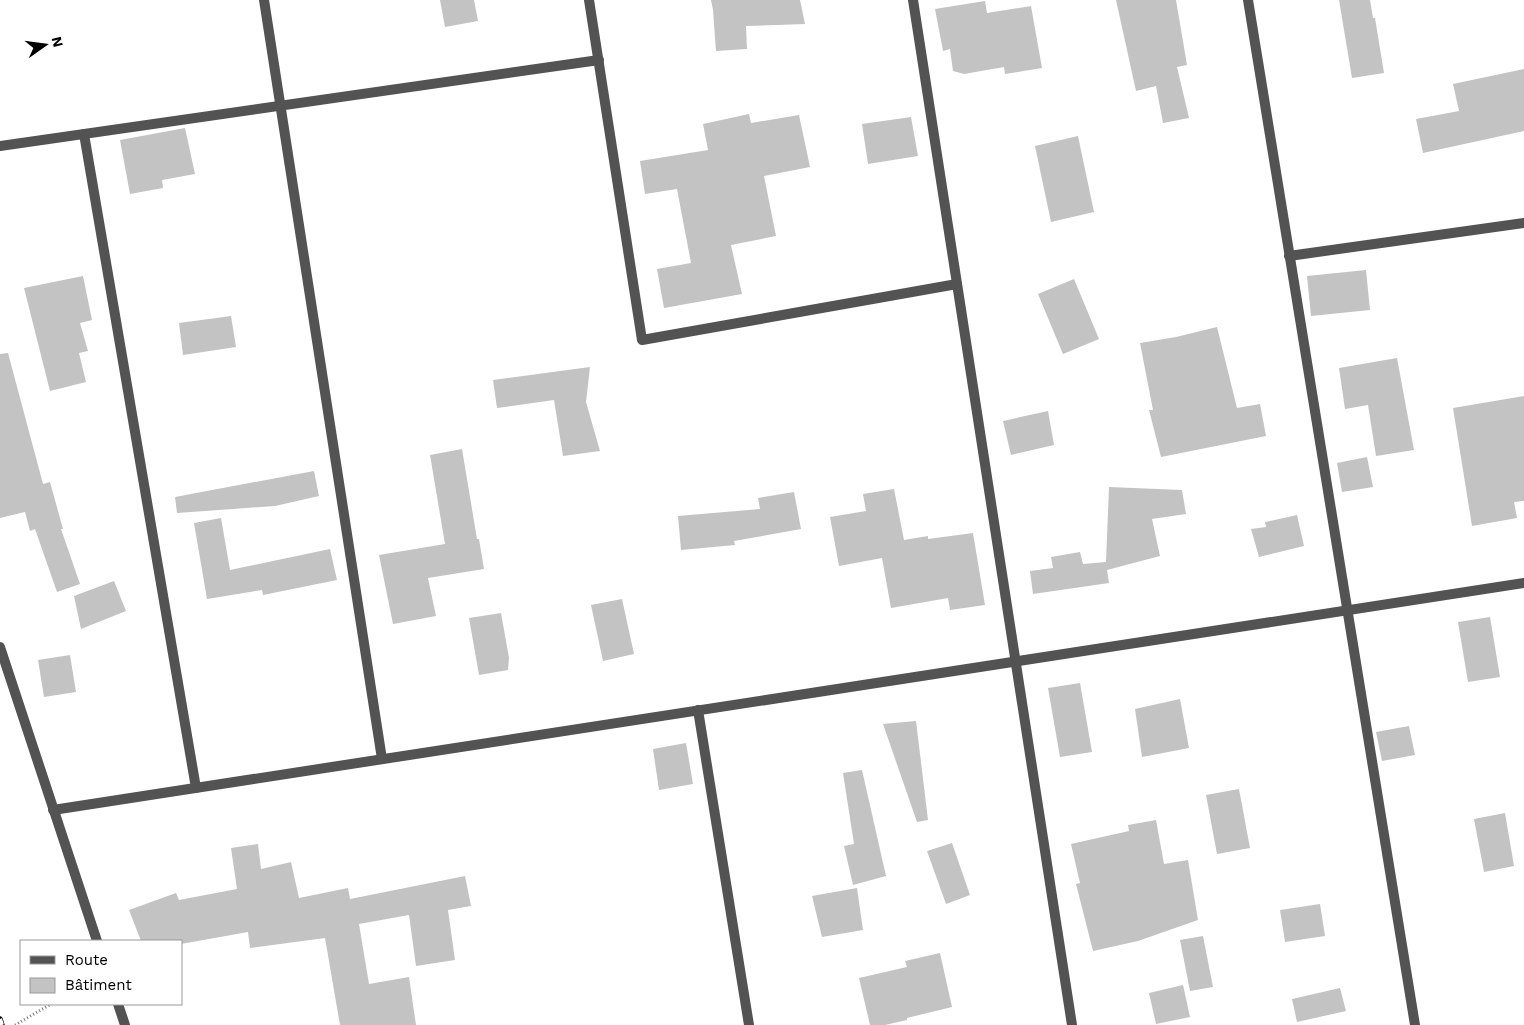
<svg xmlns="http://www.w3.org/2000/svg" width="1524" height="1025" font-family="'Work Sans',sans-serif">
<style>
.building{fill:#c3c3c3}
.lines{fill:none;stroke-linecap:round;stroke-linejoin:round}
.path{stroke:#757575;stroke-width:3;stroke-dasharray:1 2.5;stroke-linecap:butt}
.street{stroke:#535353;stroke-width:10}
.rail-casing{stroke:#000;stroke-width:5.5}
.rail{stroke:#fff;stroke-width:4;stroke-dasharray:11;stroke-linecap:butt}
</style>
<rect width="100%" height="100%" fill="#fff"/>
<g class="building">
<path d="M 440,0 L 474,0 L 478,21 L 445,27 Z"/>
<path d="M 711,0 L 800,0 L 805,24 L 746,26 L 747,49 L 716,51 L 713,10 Z"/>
<path d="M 1116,0 L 1176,0 L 1187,65 L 1177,67 L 1189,118 L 1163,123 L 1156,86 L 1136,91 Z"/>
<path d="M 1339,0 L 1370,0 L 1373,18 L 1375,18 L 1384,73 L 1352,78 Z"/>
<path d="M 985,1 L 987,13 L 1031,6 L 1042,68 L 1005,74 L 1004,67 L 964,74 L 953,71 L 950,49 L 943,51 L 935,9 Z"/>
<path d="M 1524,69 L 1524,131 L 1423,153 L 1416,119 L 1459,111 L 1453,84 Z"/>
<path d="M 749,114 L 751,123 L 799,115 L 810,167 L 764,176 L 776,236 L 731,245 L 742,294 L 664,308 L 657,269 L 691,263 L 677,189 L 645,194 L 640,161 L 708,150 L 703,124 Z"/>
<path d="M 911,117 L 918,156 L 868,164 L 862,124 Z"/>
<path d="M 185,128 L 195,174 L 162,180 L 163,188 L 130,194 L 120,140 Z"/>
<path d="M 1078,136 L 1094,212 L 1051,222 L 1035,146 Z"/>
<path d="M 1366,270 L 1370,310 L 1311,316 L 1307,276 Z"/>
<path d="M 83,276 L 92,320 L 80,323 L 88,351 L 79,353 L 86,382 L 50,391 L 24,288 Z"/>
<path d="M 1074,279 L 1099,339 L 1063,354 L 1038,294 Z"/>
<path d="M 231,316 L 236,347 L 183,355 L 179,323 Z"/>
<path d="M 1217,327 L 1237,408 L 1260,404 L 1266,436 L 1161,457 L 1149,410 L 1153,410 L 1140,343 L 1176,337 Z"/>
<path d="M 8,353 L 43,484 L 50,482 L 63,529 L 61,529 L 80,584 L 57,592 L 35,529 L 30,531 L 25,512 L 0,518 L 0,354 Z"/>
<path d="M 1397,358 L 1414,450 L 1376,456 L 1368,405 L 1345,409 L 1339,368 Z"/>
<path d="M 590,367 L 586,402 L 600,451 L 563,456 L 554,400 L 497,408 L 493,380 Z"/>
<path d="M 1524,396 L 1524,501 L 1514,502 L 1517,518 L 1472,526 L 1453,408 Z"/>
<path d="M 1048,411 L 1054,445 L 1011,455 L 1003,421 Z"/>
<path d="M 462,449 L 477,539 L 479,539 L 484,569 L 428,578 L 436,616 L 393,624 L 379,555 L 445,544 L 430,455 Z"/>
<path d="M 1367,457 L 1373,487 L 1342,492 L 1337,463 Z"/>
<path d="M 314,471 L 319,496 L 275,506 L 177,513 L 175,497 Z"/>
<path d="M 1109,487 L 1182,490 L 1186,514 L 1152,519 L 1160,556 L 1107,570 L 1109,583 L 1033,594 L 1030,571 L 1053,568 L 1051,557 L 1080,552 L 1083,564 L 1106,562 Z"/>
<path d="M 894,489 L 904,540 L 928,536 L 928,539 L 973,533 L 985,605 L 950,610 L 948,598 L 891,608 L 882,558 L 839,566 L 830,517 L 866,511 L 863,494 Z"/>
<path d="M 794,492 L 801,529 L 734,541 L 735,545 L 681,550 L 678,516 L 760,509 L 758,498 Z"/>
<path d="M 1297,515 L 1304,546 L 1259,557 L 1251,529 L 1266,527 L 1265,522 Z"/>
<path d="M 221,518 L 230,570 L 330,549 L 337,580 L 263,595 L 262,590 L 207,599 L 194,523 Z"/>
<path d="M 114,581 L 126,611 L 81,629 L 74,596 Z"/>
<path d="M 622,599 L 634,654 L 603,661 L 591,605 Z"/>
<path d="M 501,613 L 509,658 L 508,670 L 479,675 L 469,618 Z"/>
<path d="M 1490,617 L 1500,677 L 1468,682 L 1458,622 Z"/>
<path d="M 70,655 L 76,692 L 44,697 L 38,660 Z"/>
<path d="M 1080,683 L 1092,752 L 1060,757 L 1048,688 Z"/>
<path d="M 1180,699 L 1189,748 L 1142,757 L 1135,709 Z"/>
<path d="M 916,721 L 928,820 L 917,822 L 883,724 Z"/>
<path d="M 1409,726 L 1415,755 L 1382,761 L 1376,732 Z"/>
<path d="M 686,743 L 693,784 L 659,790 L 653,749 Z"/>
<path d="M 862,770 L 886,876 L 853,885 L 844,846 L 854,844 L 843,773 Z"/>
<path d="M 1239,789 L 1250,848 L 1217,854 L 1206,795 Z"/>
<path d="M 1505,813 L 1514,866 L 1484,872 L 1474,819 Z"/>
<path d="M 1156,820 L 1164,864 L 1188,860 L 1198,920 L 1138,941 L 1093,951 L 1076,884 L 1080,883 L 1071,844 L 1129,831 L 1128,825 Z"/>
<path d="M 952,843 L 970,895 L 946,904 L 927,851 Z"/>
<path d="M 258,844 L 261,869 L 291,862 L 299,898 L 348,888 L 350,899 L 465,876 L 471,906 L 448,910 L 455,960 L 416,966 L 409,915 L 359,924 L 369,984 L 409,977 L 416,1025 L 340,1025 L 325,938 L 250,948 L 248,932 L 181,944 L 181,941 L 141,941 L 129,910 L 176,893 L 179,900 L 237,889 L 231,848 Z"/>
<path d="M 857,888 L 863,930 L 822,937 L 812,896 Z"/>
<path d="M 1320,904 L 1325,936 L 1285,942 L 1280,910 Z"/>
<path d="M 1203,936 L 1213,987 L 1190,991 L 1180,940 Z"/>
<path d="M 940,953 L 952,1007 L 907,1018 L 907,1020 L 885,1025 L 870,1025 L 859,978 L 907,967 L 905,961 Z"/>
<path d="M 1183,985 L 1190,1017 L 1156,1024 L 1149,993 Z"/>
<path d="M 1340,988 L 1346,1011 L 1297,1022 L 1292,999 Z"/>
</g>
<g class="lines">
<path class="path" d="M 15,1025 L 51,1004"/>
<g class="street">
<path d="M 264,0 L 382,759"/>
<path d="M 589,0 L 642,340 L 957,284"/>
<path d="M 913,0 L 1072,1025"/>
<path d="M 1248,0 L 1415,1025"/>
<path d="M 84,134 L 196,788"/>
<path d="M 0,146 L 599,60"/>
<path d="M 1289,256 L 1524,223"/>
<path d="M 0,647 L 97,941"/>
<path d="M 698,710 L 749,1025"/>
<path d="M 53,810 L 1524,583"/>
<path d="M 118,1004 L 125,1025"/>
</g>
<g class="rail-casing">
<path id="rail" d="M 0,1019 L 2,1025"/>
</g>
<use href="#rail" class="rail"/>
</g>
<rect x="20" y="940" width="162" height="65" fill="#ffffff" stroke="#999999"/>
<rect x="30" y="956" width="25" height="8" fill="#535353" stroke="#999999"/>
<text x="65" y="965" font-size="15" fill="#000000">Route</text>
<rect x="30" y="978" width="25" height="15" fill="#c3c3c3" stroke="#999999"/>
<text x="65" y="990" font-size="15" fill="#000000">Bâtiment</text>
<g transform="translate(45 45) rotate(76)" stroke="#ffffff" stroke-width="4" paint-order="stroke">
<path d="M0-4L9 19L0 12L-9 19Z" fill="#000000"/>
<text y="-8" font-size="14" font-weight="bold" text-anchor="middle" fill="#000000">N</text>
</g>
</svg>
